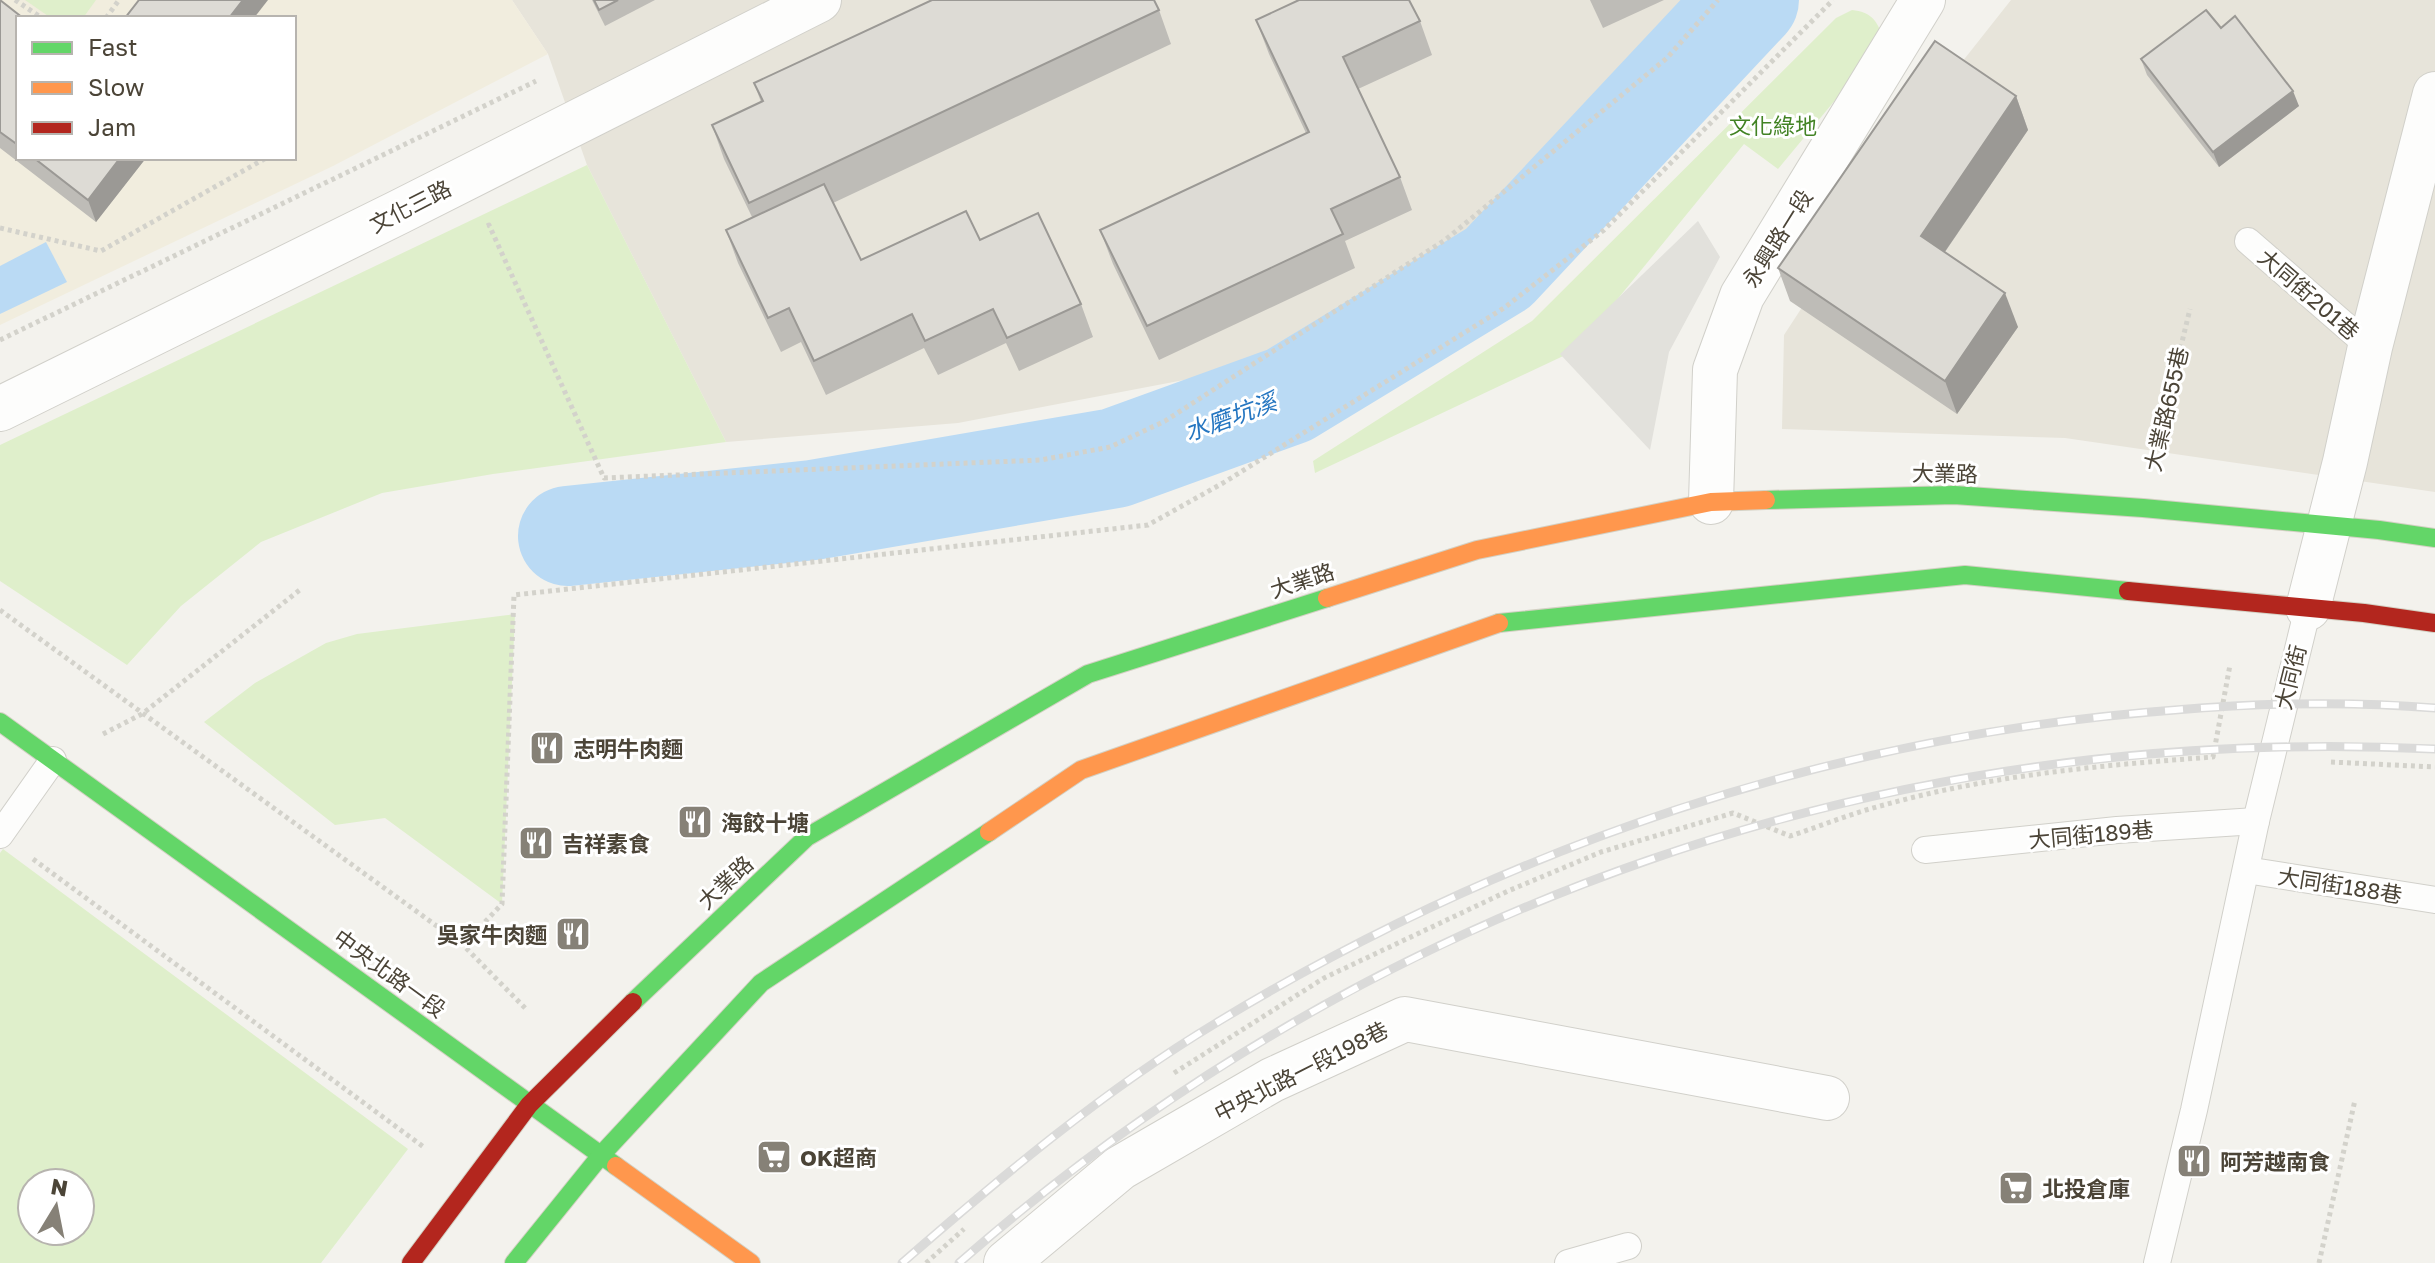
<svg xmlns="http://www.w3.org/2000/svg" width="2435" height="1263" font-family="'Golos Text','Noto Sans TC',sans-serif">
<style>
.residential{fill:#e7e4da}
.education{fill:#f1edde;fill-rule:evenodd}
.green{fill:#dfefcb;fill-rule:evenodd}
.parking{fill:#e2e1dc}
.water{fill:#badaf4}
.lines{fill:none;stroke-linecap:round;stroke-linejoin:round}
.river{stroke:#badaf4;stroke-width:100}
.lane-casing{stroke:#d1d0ca;stroke-width:28}
.street-casing{stroke:#d1d0ca;stroke-width:46}
.fast-casing{stroke:#d3d0c3;stroke-width:20}
.slow-casing{stroke:#d3d0c3;stroke-width:20}
.jam-casing{stroke:#d3d0c3;stroke-width:20}
.path{stroke:#d3d2cb;stroke-width:5;stroke-dasharray:4 4;stroke-linecap:butt}
.lane{stroke:#fdfdfc;stroke-width:26}
.street{stroke:#fdfdfc;stroke-width:44}
.fast{stroke:#63d668;stroke-width:18}
.slow{stroke:#ff974d;stroke-width:18}
.jam{stroke:#b3261e;stroke-width:18}
.rail-casing{stroke:#dadad9;stroke-width:9}
.rail{stroke:#fff;stroke-width:6;stroke-dasharray:18;stroke-linecap:butt}
.wall{fill:#bebcb7}
.shaded-wall{fill:#9b9995}
.building{fill:#dddbd5;stroke:#9b9995;stroke-width:2}
.labels{text-anchor:middle;dominant-baseline:central;stroke-width:6;stroke-linejoin:round;paint-order:stroke}
.park-label{font-size:22px;fill:#428324;stroke:#fff}
.street-label{font-size:22px;fill:#4b4437;stroke:#fff}
.poi-label{font-size:22px;font-weight:bold;fill:#4b4437;stroke:#fff;text-anchor:start}
.water-label{font-size:24px;font-style:italic;fill:#2576c1;stroke:#fff}
</style>
<rect width="100%" height="100%" fill="#f3f2ed"/>
<g class="residential">
<path d="M 512,0 L 1796,0 L 1517,277 L 1295,359 L 958,423 L 726,442 L 587,165 L 548,54 Z"/>
<path d="M 2011,0 L 2435,0 L 2435,492 L 2065,438 L 1782,429 L 1784,335 L 1962,62 Z"/>
</g>
<path class="education" d="M 0,0 L 512,0 L 548,54 L 333,166 L 0,325 ZM 18,18 L 294,18 L 294,158 L 18,158 Z"/>
<g class="green">
<path d="M 25,0 L 96,0 L 83,18 L 51,18 Z"/>
<path d="M 1852,10 C 1871,12 1877,20 1883,38 L 1875,52 L 1778,169 L 1744,144 L 1576,350 L 1315,473 L 1313,461 L 1532,321 L 1836,18 Z"/>
<path d="M 587,165 L 726,442 L 493,474 L 382,493 L 261,542 L 181,606 L 127,665 L 0,581 L 0,445 Z"/>
<path d="M 515,614 L 502,904 L 385,818 L 335,825 L 204,722 L 255,683 L 326,643 L 357,634 Z"/>
<path d="M 3,849 L 408,1149 L 321,1263 L 0,1263 L 0,853 ZM 32,1183 L 80,1183 L 80,1231 L 32,1231 Z"/>
</g>
<path class="parking" d="M 1698,221 L 1720,257 L 1669,352 L 1650,450 L 1560,354 Z"/>
<path class="water" d="M 46,242 L 67,282 L 0,314 L 0,266 Z"/>
<g class="lines">
<path class="river" d="M 568,536 L 813,510 L 1115,458 L 1289,395 L 1498,268 L 1749,0"/>
<g class="lane-casing">
<g id="lane">
<path d="M 2248,241 L 2370,347"/>
<path d="M 0,835 L 53,760"/>
<path d="M 1925,850 L 2117,830 L 2256,821"/>
<path d="M 2246,870 L 2435,900"/>
<path d="M 1568,1263 L 1628,1246"/>
<path d="M 2157,1263 L 2194,1110 L 2256,821 L 2308,608"/>
</g>
</g>
<g class="street-casing">
<g id="street">
<path d="M 0,409 L 399,212 L 819,0"/>
<path d="M 1711,502 L 1715,370 L 1742,296 L 1923,0"/>
<path d="M 2308,608 L 2345,462 L 2370,347 L 2435,94"/>
<path d="M 1006,1263 L 1120,1168 L 1272,1080 L 1405,1019 L 1827,1098"/>
</g>
</g>
<g class="fast-casing">
<g id="fast">
<path d="M 1766,500 L 1954,495 L 2143,508 L 2379,530 L 2435,538"/>
<path d="M 1499,623 L 1965,575 L 2128,591"/>
<path d="M 0,722 L 616,1166"/>
<path d="M 633,1002 L 807,837 L 1088,674 L 1327,598"/>
<path d="M 514,1263 L 602,1154 L 761,983 L 989,832"/>
</g>
</g>
<g class="slow-casing">
<g id="slow">
<path d="M 1327,598 L 1477,550 L 1711,502 L 1766,500"/>
<path d="M 989,832 L 1081,770 L 1499,623"/>
<path d="M 616,1166 L 751,1263"/>
</g>
</g>
<g class="jam-casing">
<g id="jam">
<path d="M 2128,591 L 2364,613 L 2435,623"/>
<path d="M 411,1263 L 529,1105 L 633,1002"/>
</g>
</g>
<g class="path">
<path d="M 15,0 L 42,18"/>
<path d="M 106,18 L 119,0"/>
<path d="M 487,226 L 489,225 L 604,478 L 1041,460 L 1110,447 L 1165,421 L 1445,240 L 1667,58 L 1718,0"/>
<path d="M 0,228 L 101,251 L 266,158"/>
<path d="M 0,340 L 536,81"/>
<path d="M 2154,457 L 2190,309"/>
<path d="M 0,610 L 463,945 L 527,1010"/>
<path d="M 103,734 L 142,714 L 301,589"/>
<path d="M 2331,762 L 2435,767"/>
<path d="M 33,859 L 425,1148"/>
<path d="M 463,945 L 502,904 L 514,595 L 1148,525 L 1223,483 L 1504,308 L 1604,230 L 1833,0"/>
<path d="M 1174,1073 L 1324,978 L 1508,891 L 1601,852 L 1733,813 L 1790,836 C 1821,826 1852,813 1884,805 C 1991,775 2103,765 2213,757 L 2230,665"/>
<path d="M 926,1263 L 964,1229"/>
<path d="M 2319,1263 L 2355,1100"/>
</g>
<use href="#lane" class="lane"/>
<use href="#street" class="street"/>
<use href="#fast" class="fast"/>
<use href="#slow" class="slow"/>
<use href="#jam" class="jam"/>
<g class="rail-casing">
<g id="rail">
<path d="M 902,1263 C 1001,1177 1103,1091 1216,1023 C 1507,846 1834,735 2175,710 C 2261,703 2348,701 2435,708"/>
<path d="M 959,1263 C 1371,902 1888,723 2435,749"/>
</g>
</g>
<use href="#rail" class="rail"/>
</g>
<g class="wall">
<path d="M 0,0 L 18,18 L 18,158 L 146,158 L 96,222 L 0,148 Z"/>
<path d="M 592,0 L 655,0 L 605,26 Z"/>
<path d="M 1590,0 L 1664,0 L 1603,28 Z"/>
<path d="M 1159,10 L 1171,44 L 833,203 L 861,260 L 980,240 L 1081,304 L 1093,337 L 1019,371 L 1006,343 L 938,375 L 924,348 L 826,395 L 801,342 L 781,352 L 738,263 L 726,230 L 752,217 L 724,159 L 712,125 L 761,102 L 754,83 Z"/>
<path d="M 1256,20 L 1420,21 L 1432,55 L 1358,89 L 1400,177 L 1412,210 L 1345,241 L 1355,268 L 1159,360 L 1113,264 L 1100,230 L 1306,133 L 1269,54 Z"/>
<path d="M 2221,28 L 2299,106 L 2219,167 L 2147,75 L 2141,59 Z"/>
<path d="M 2016,96 L 2028,130 L 1945,252 L 2018,327 L 1957,414 L 1790,301 L 1778,268 Z"/>
</g>
<g class="shaded-wall">
<path d="M 243,0 L 268,0 L 254,18 L 229,18 Z"/>
<path d="M 2293,91 L 2299,106 L 2219,167 L 2213,152 Z"/>
<path d="M 2016,96 L 2028,130 L 1933,269 L 1921,236 Z"/>
<path d="M 120,158 L 146,158 L 96,222 L 88,200 Z"/>
<path d="M 2005,293 L 2018,327 L 1957,414 L 1945,381 Z"/>
</g>
<g class="building">
<path d="M 0,0 L 23,18 L 18,18 L 18,145 L 0,132 Z"/>
<path d="M 139,0 L 243,0 L 229,18 L 125,18 Z"/>
<path d="M 594,0 L 618,0 L 599,10 Z"/>
<path d="M 932,0 L 1154,0 L 1159,10 L 749,203 L 712,125 L 763,101 L 754,83 Z"/>
<path d="M 1299,0 L 1409,0 L 1420,21 L 1343,57 L 1400,177 L 1331,209 L 1343,234 L 1147,326 L 1100,230 L 1309,132 L 1256,20 Z"/>
<path d="M 2206,10 L 2221,28 L 2235,16 L 2293,91 L 2213,152 L 2141,59 Z"/>
<path d="M 1935,41 L 2016,96 L 1921,236 L 2005,293 L 1945,381 L 1778,268 Z"/>
<path d="M 34,158 L 120,158 L 88,200 Z"/>
<path d="M 824,184 L 861,260 L 966,211 L 980,240 L 1038,213 L 1081,304 L 1007,338 L 993,309 L 925,341 L 912,314 L 814,361 L 789,308 L 768,318 L 726,230 Z"/>
</g>
<defs>
<g id="restaurant-square" transform="scale(1.8)"><rect x="-9" y="-9" width="18" height="18" rx="4" fill="#868177" stroke="#fff"/><path d="M-5-6h1v4h1v-4h1v4h1v-4h1v5L-1.5 .5V6h-2V.5L-5-1ZM5-6V6H3V1.5H1.5Q1.5-4 5-6Z" fill="#fff"/></g>
<g id="supermarket-square" transform="scale(1.8)"><rect x="-9" y="-9" width="18" height="18" rx="4" fill="#868177" stroke="#fff"/><path d="M-6-5.5h2.5l.6 2H6L4.5 2H-2.5L-4.4-4H-6ZM-1.5 3.2a1.3 1.3 0 1 0 .1 0ZM3 3.2a1.3 1.3 0 1 0 .1 0Z" fill="#fff"/></g>
</defs>
<g fill-rule="evenodd">
<use href="#restaurant-square" x="547" y="748"/>
<use href="#restaurant-square" x="695" y="822"/>
<use href="#restaurant-square" x="536" y="843"/>
<use href="#restaurant-square" x="573" y="934"/>
<use href="#supermarket-square" x="774" y="1157"/>
<use href="#restaurant-square" x="2194" y="1161"/>
<use href="#supermarket-square" x="2016" y="1188"/>
</g>
<g class="labels">
<g class="park-label">
<text x="1773" y="125">文化綠地</text>
</g>
<g class="street-label">
<text transform="translate(410 206) rotate(-27)">文化三路</text>
<text transform="translate(1777 238) rotate(-58)">永興路一段</text>
<text transform="translate(2309 294) rotate(41)">大同街201巷</text>
<text transform="translate(2166 409) rotate(-77)">大業路655巷</text>
<text transform="translate(1945 473) rotate(1)">大業路</text>
<text transform="translate(1302 580) rotate(-18)">大業路</text>
<text transform="translate(2290 677) rotate(-76)">大同街</text>
<text transform="translate(2091 834) rotate(-5)">大同街189巷</text>
<text transform="translate(725 882) rotate(-43)">大業路</text>
<text transform="translate(2340 885) rotate(9)">大同街188巷</text>
<text transform="translate(390 973) rotate(36)">中央北路一段</text>
<text transform="translate(1301 1071) rotate(-27)">中央北路一段198巷</text>
</g>
<g class="poi-label">
<text x="573" y="748">志明牛肉麵</text>
<text x="721" y="822">海餃十塘</text>
<text x="562" y="843">吉祥素食</text>
<text x="547" y="934" text-anchor="end">吳家牛肉麵</text>
<text x="800" y="1157">OK超商</text>
<text x="2220" y="1161">阿芳越南食</text>
<text x="2042" y="1188">北投倉庫</text>
</g>
<g class="water-label">
<text transform="translate(1230 416) rotate(-20)">水磨坑溪</text>
</g>
</g>
<rect x="16" y="16" width="280" height="144" fill="#ffffff" stroke="#b7b4af" stroke-width="2"/>
<rect x="32" y="42" width="40" height="12" fill="#63d668" stroke="#b7b4af" stroke-width="2"/>
<text x="88" y="56" font-size="24" fill="#4b4437">Fast</text>
<rect x="32" y="82" width="40" height="12" fill="#ff974d" stroke="#b7b4af" stroke-width="2"/>
<text x="88" y="96" font-size="24" fill="#4b4437">Slow</text>
<rect x="32" y="122" width="40" height="12" fill="#b3261e" stroke="#b7b4af" stroke-width="2"/>
<text x="88" y="136" font-size="24" fill="#4b4437">Jam</text>
<g transform="translate(56 1207) rotate(10)"><circle r="38" fill="#ffffff" stroke="#b7b4af" stroke-width="2"/>
<path d="M0-6L14 30L0 20L-14 30Z" fill="#868177"/>
<text y="-12" font-size="22" font-weight="bold" text-anchor="middle" fill="#4b4437">N</text>
</g>
</svg>
